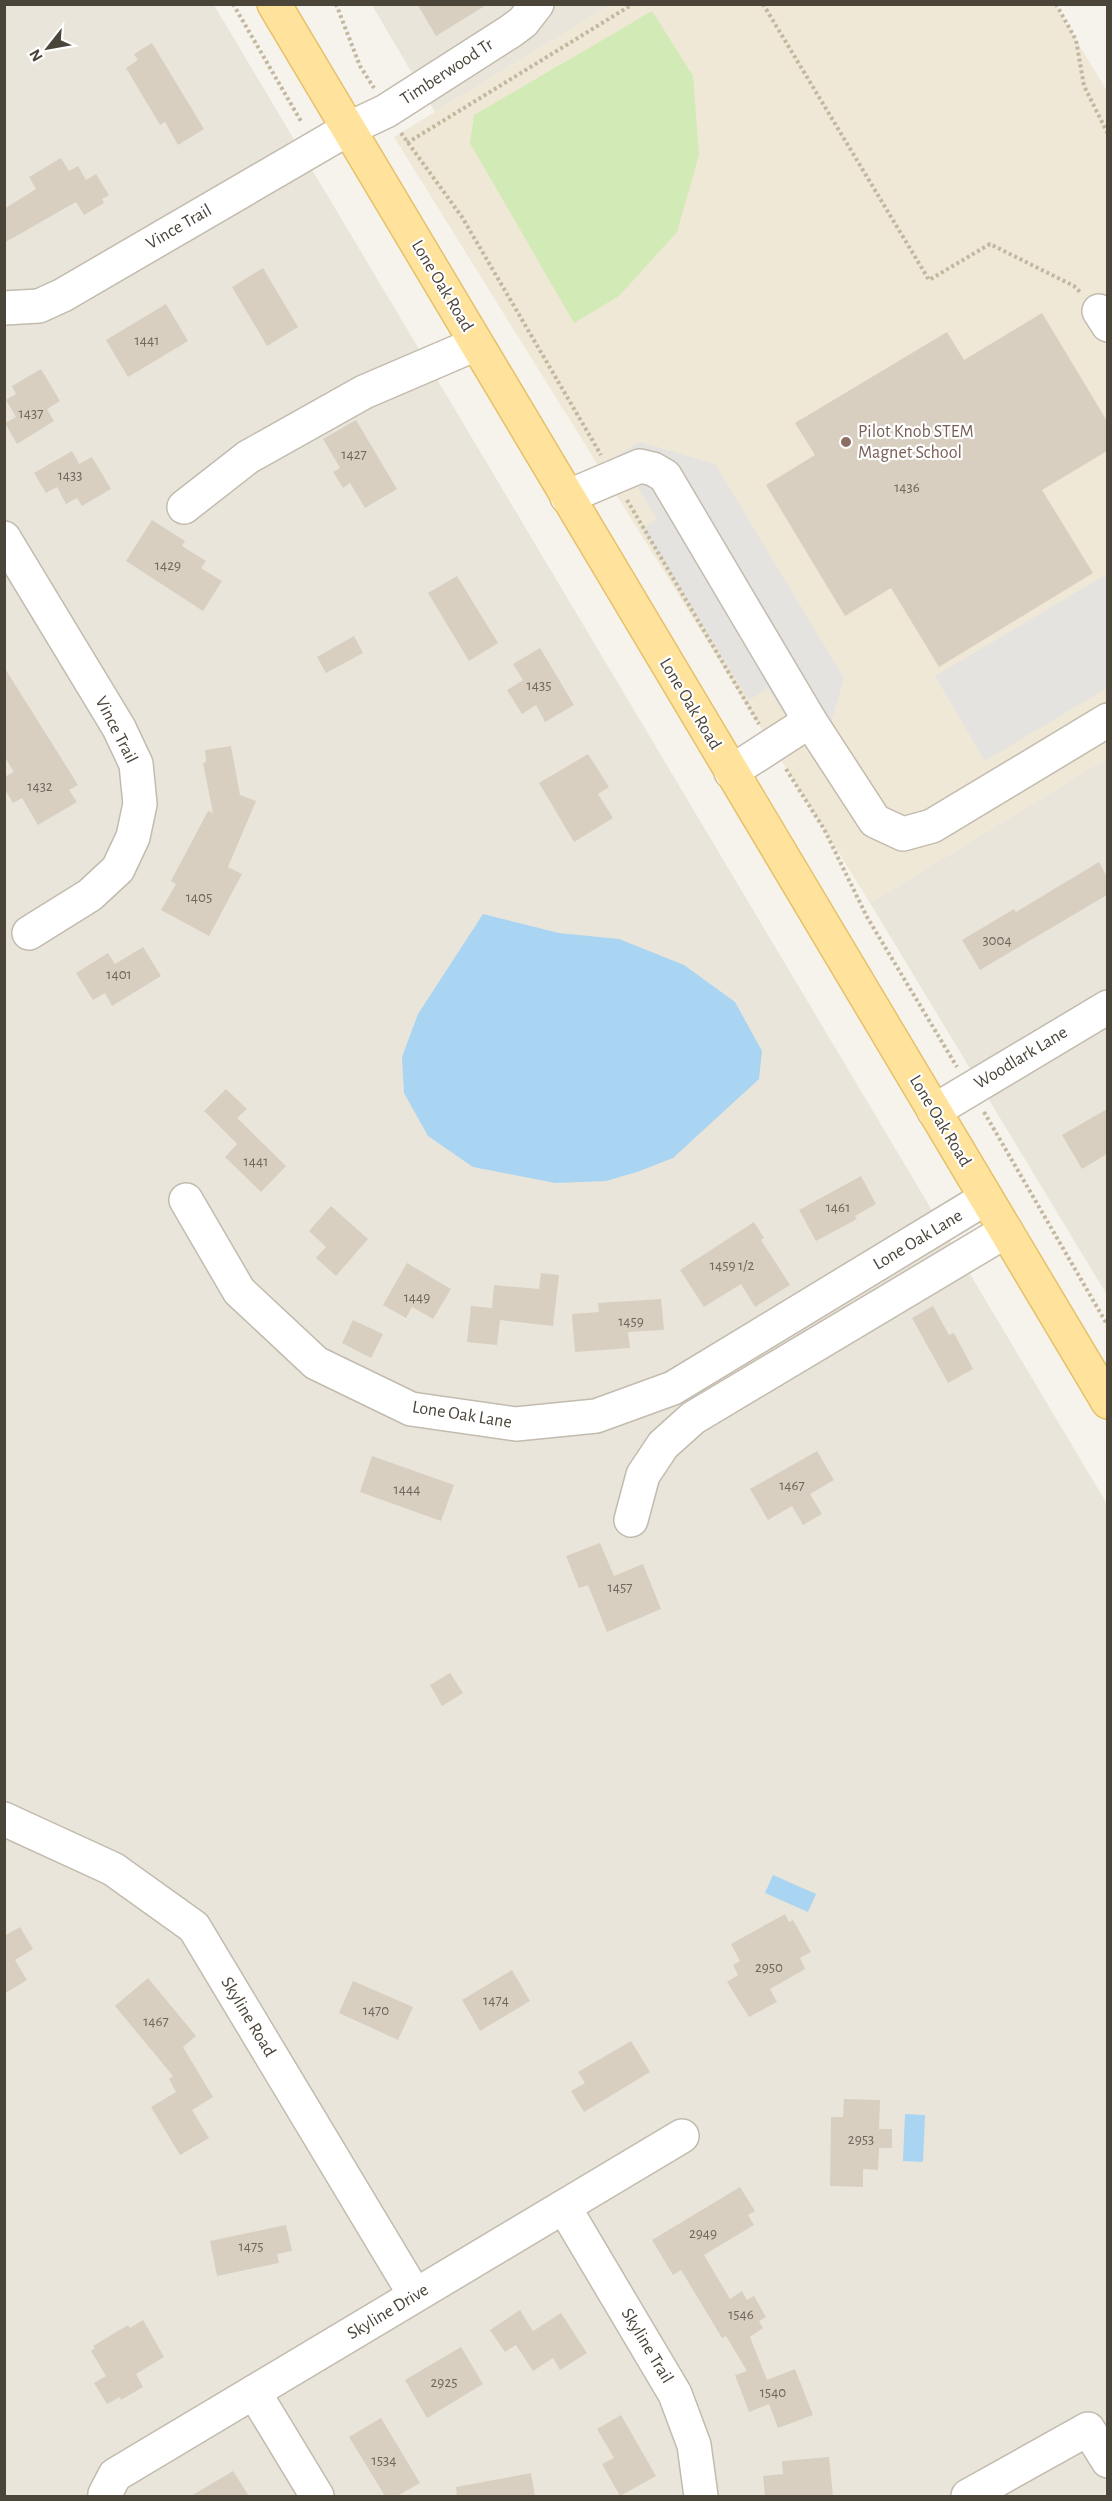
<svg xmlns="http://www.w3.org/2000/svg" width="1112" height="2501" font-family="'Alegreya Sans',sans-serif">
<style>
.residential{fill:#eae5da}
.education{fill:#efe8d6}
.green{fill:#d2eab5}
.parking{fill:#e5e3e0}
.water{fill:#a9d4f2}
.building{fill:#d8cfc1}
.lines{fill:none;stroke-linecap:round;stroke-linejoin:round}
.minor-casing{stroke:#c2bbae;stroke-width:36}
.major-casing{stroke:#e6c16a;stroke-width:36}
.path{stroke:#c4b79f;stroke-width:4;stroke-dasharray:3 3;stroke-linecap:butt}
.minor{stroke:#fff;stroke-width:33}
.major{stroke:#ffe39c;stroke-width:33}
.education-dot{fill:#8d6e63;stroke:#fff;stroke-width:2}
.labels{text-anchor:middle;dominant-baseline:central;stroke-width:4.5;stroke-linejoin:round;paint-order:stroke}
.number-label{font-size:15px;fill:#6e675b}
.street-label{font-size:18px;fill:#4b4439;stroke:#fff}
.education-label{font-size:18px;fill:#785e54;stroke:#fff;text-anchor:start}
</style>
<rect width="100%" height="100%" fill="#f6f3ec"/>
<g class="residential">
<path d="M 5,5 L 214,5 L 1107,1504 L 1107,2496 L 5,2496 Z"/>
<path d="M 372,5 L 611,5 L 435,112 Z"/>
<path d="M 1107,758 L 1107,1295 L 870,903 Z"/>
</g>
<path class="education" d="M 611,5 L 1055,5 L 1107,91 L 1107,758 L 870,903 L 394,137 Z"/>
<path class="green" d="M 652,11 L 693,76 L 699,155 L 677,232 L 619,296 L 574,323 L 470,143 L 474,115 Z"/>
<g class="parking">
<path d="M 640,442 L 715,464 L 844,678 L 830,727 L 803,744 L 768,688 L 749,700 L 643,529 L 657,519 L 618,455 Z"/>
<path d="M 1105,575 L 1108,579 L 1107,688 L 985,761 L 935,676 Z"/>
</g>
<g class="water">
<path d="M 483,914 L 559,933 L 619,939 L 684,965 L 735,1002 L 762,1051 L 759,1079 L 673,1158 L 637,1172 L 606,1181 L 555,1183 L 473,1167 L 428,1136 L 404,1093 L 402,1057 L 418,1014 Z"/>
<path d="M 773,1875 L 816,1894 L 808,1912 L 765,1893 Z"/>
<path d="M 905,2114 L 925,2115 L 923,2162 L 903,2161 Z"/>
</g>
<g class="building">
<path d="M 417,4 L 488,4 L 436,36 Z"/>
<path d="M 152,43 L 204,129 L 178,145 L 165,122 L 160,125 L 126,68 L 138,60 L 134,54 Z"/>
<path d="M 61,158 L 69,171 L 78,166 L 86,180 L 96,174 L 109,195 L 102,199 L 104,203 L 84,215 L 76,202 L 4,243 L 4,209 L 36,189 L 29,177 Z"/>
<path d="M 263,268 L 298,327 L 267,346 L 232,287 Z"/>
<path d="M 166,304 L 188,341 L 128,377 L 106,340 Z"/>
<path d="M 1042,313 L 1107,421 L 1107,451 L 1042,490 L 1093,573 L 939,667 L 891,588 L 845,616 L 766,485 L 815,455 L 795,423 L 947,332 L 964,360 Z"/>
<path d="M 41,369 L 60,401 L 47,409 L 54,421 L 17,444 L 5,423 L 16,417 L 6,400 L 16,394 L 12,386 Z"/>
<path d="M 356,420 L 397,489 L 365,508 L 350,483 L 343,488 L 333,472 L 340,468 L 323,439 Z"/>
<path d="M 72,451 L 79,464 L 92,457 L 111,489 L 82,506 L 77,498 L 66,504 L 57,487 L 46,493 L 34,473 Z"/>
<path d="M 152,520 L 185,541 L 182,546 L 206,561 L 201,568 L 222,581 L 203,611 L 126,561 Z"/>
<path d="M 457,576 L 498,643 L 469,661 L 428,593 Z"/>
<path d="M 354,636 L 363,653 L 326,673 L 317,657 Z"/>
<path d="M 540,648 L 574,705 L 545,722 L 536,705 L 522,714 L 507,690 L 523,680 L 513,664 Z"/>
<path d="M 4,667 L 78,785 L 69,790 L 77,802 L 38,825 L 22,798 L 13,803 L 4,788 L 4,777 L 14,772 L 4,756 Z"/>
<path d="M 231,746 L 240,795 L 256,801 L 228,867 L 242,874 L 209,936 L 161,910 L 176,884 L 171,881 L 208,811 L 213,813 L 203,763 L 206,762 L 205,750 Z"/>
<path d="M 588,754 L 609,787 L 598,794 L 613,818 L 574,842 L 539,783 Z"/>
<path d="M 1099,862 L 1107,877 L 1107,895 L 980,970 L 962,940 L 1014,909 L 1016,912 Z"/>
<path d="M 143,947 L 161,976 L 112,1006 L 105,993 L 93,1000 L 76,973 L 108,953 L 115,964 Z"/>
<path d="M 226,1089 L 247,1109 L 237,1118 L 286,1166 L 261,1192 L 225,1157 L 237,1144 L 204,1111 Z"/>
<path d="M 1107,1109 L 1107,1154 L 1082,1169 L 1062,1135 Z"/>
<path d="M 861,1176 L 876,1204 L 855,1216 L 857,1219 L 816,1241 L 799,1210 Z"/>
<path d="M 331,1206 L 368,1239 L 336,1276 L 316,1258 L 326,1247 L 309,1231 Z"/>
<path d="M 754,1222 L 764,1238 L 761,1240 L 790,1285 L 755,1307 L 741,1284 L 704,1307 L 680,1270 Z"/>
<path d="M 407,1263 L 451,1289 L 433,1319 L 412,1307 L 406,1318 L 383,1305 Z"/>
<path d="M 541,1273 L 559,1275 L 553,1326 L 500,1320 L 497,1345 L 467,1342 L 471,1306 L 492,1308 L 494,1285 L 539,1289 Z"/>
<path d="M 661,1299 L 664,1330 L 628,1332 L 630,1348 L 575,1352 L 572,1314 L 599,1312 L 598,1303 Z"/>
<path d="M 933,1306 L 949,1335 L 954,1333 L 973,1369 L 948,1383 L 912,1318 Z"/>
<path d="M 353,1320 L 383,1334 L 371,1358 L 342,1343 Z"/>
<path d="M 817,1451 L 834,1480 L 810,1494 L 822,1514 L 803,1525 L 792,1506 L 768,1520 L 750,1489 Z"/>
<path d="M 372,1456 L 454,1485 L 441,1521 L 360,1492 Z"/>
<path d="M 600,1543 L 614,1576 L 643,1564 L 661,1609 L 607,1632 L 588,1585 L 579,1588 L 566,1556 Z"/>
<path d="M 450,1673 L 463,1693 L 442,1706 L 430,1685 Z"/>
<path d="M 785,1914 L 789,1922 L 793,1920 L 811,1952 L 800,1958 L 805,1969 L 770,1989 L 777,2002 L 749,2017 L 727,1982 L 738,1975 L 733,1965 L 740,1961 L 731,1944 Z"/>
<path d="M 20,1927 L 33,1949 L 15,1960 L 27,1980 L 4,1994 L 4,1936 Z"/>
<path d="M 512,1970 L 530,2001 L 480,2031 L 462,2000 Z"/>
<path d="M 148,1978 L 196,2036 L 183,2047 L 213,2097 L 192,2110 L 209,2138 L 180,2155 L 151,2107 L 176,2092 L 169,2079 L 173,2076 L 115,2006 Z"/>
<path d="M 353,1981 L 413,2007 L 398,2040 L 339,2013 Z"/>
<path d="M 631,2041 L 650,2072 L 584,2112 L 571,2091 L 585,2083 L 578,2072 Z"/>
<path d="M 844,2099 L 880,2100 L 879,2129 L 892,2129 L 892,2148 L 879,2148 L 878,2170 L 863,2169 L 863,2187 L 830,2186 L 831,2117 L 843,2117 Z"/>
<path d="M 740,2187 L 755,2211 L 748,2215 L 754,2225 L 704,2255 L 730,2299 L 742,2291 L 747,2300 L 754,2296 L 766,2317 L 759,2321 L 763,2328 L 750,2337 L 767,2380 L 795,2369 L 813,2415 L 778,2428 L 769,2404 L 749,2412 L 735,2375 L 747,2371 L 726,2336 L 722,2338 L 681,2270 L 673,2275 L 652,2240 Z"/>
<path d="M 286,2225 L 292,2251 L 277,2254 L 279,2263 L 217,2276 L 210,2241 Z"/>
<path d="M 520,2310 L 533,2331 L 561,2313 L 587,2353 L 560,2370 L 553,2358 L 533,2371 L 516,2345 L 505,2352 L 490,2330 Z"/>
<path d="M 143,2320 L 164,2357 L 136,2374 L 143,2387 L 121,2400 L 120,2397 L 107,2404 L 94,2383 L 106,2376 L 91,2351 L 95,2348 L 93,2346 L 128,2325 L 130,2328 Z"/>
<path d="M 461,2347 L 483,2384 L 427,2418 L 405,2380 Z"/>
<path d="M 621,2415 L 656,2476 L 620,2496 L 602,2464 L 614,2458 L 597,2429 Z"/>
<path d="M 381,2418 L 420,2483 L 397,2496 L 385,2496 L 349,2437 Z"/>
<path d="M 829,2457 L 833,2496 L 765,2496 L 763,2476 L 783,2474 L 782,2461 Z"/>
<path d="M 233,2471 L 249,2496 L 191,2496 Z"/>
<path d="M 531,2473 L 535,2496 L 457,2496 L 456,2487 Z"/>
</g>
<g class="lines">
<g class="minor-casing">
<g id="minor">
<path d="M 4,308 L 39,306 L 63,295 L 348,129 L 386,111 L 511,31 L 523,22 L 537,4"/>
<path d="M 1099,311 L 1108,325"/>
<path d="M 567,497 L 640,466 L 653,469 L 665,476 L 810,721 L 875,821 L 903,834 L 932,826 L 1108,720"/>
<path d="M 184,507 L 248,457 L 364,392 L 476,344"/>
<path d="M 4,538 L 119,728 L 136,764 L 140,804 L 133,837 L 118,869 L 90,895 L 29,933"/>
<path d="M 731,772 L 810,721"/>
<path d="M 934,1111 L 1108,1007"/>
<path d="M 186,1200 L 239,1291 L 316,1363 L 411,1409 L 516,1424 L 596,1416 L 673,1388 L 986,1198"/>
<path d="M 631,1520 L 643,1475 L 663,1445 L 693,1418 L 1006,1231"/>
<path d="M 4,1819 L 113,1869 L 194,1927 L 415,2295"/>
<path d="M 564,2207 L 675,2394 L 694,2445 L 701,2496"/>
<path d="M 254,2392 L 317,2496"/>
<path d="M 106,2496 L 105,2494 L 115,2475 L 682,2136"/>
<path d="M 968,2496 L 1088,2429 L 1108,2461"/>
</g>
</g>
<g class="major-casing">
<path id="major" d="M 274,4 L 1108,1402"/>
</g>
<g class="path">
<path d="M 233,4 L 302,123"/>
<path d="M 336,4 L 360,66 L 374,88"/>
<path d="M 763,4 L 929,280 L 990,244 L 1074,286 L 1081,293"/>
<path d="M 1056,4 L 1076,40 L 1084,86 L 1108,134"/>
<path d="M 401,133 L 462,217 L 601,455"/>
<path d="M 407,143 L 633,4"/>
<path d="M 627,500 L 759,724"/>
<path d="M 786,769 L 824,829 L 867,917 L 957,1067"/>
<path d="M 984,1112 L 1108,1326"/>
</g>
<use href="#minor" class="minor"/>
<use href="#major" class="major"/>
</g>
<circle class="education-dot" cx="846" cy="442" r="6"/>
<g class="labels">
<g class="number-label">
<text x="147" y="340">1441</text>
<text x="31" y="413">1437</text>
<text x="354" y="454">1427</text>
<text x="70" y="475">1433</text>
<text x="907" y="487">1436</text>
<text x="168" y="565">1429</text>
<text x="539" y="685">1435</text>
<text x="40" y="786">1432</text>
<text x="199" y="897">1405</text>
<text x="997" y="940">3004</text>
<text x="119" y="974">1401</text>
<text x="256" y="1161">1441</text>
<text x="838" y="1207">1461</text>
<text x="732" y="1265">1459 1/2</text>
<text x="417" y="1297">1449</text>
<text x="631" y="1321">1459</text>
<text x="792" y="1485">1467</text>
<text x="407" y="1489">1444</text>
<text x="620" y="1587">1457</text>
<text x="769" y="1967">2950</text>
<text x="496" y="2000">1474</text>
<text x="376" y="2010">1470</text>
<text x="156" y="2021">1467</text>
<text x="861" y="2139">2953</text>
<text x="703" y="2233">2949</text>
<text x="251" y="2246">1475</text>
<text x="741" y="2314">1546</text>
<text x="444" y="2382">2925</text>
<text x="773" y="2392">1540</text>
<text x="384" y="2460">1534</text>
</g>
<g class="street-label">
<text transform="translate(447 72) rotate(-33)">Timberwood Tr</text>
<text transform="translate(179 227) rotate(-30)">Vince Trail</text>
<text transform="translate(442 286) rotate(59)">Lone Oak Road</text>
<text transform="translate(690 704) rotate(59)">Lone Oak Road</text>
<text transform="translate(116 730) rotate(63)">Vince Trail</text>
<text transform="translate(1021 1058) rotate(-31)">Woodlark Lane</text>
<text transform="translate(940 1121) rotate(59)">Lone Oak Road</text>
<text transform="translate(918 1240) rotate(-31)">Lone Oak Lane</text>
<text transform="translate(462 1415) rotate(9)">Lone Oak Lane</text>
<text transform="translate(248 2017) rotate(59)">Skyline Road</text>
<text transform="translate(388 2312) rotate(-31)">Skyline Drive</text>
<text transform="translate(647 2346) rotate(59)">Skyline Trail</text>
</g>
<g class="education-label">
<text x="858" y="432">Pilot Knob STEM<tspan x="858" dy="21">Magnet School</tspan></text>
</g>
</g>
<rect width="1112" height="2501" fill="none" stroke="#4b4439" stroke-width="12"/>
<g transform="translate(48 48) rotate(239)" stroke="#ffffff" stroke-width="4.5" paint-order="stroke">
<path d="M0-4.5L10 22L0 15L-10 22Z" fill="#4b4439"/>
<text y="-9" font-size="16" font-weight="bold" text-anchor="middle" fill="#4b4439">N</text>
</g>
</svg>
